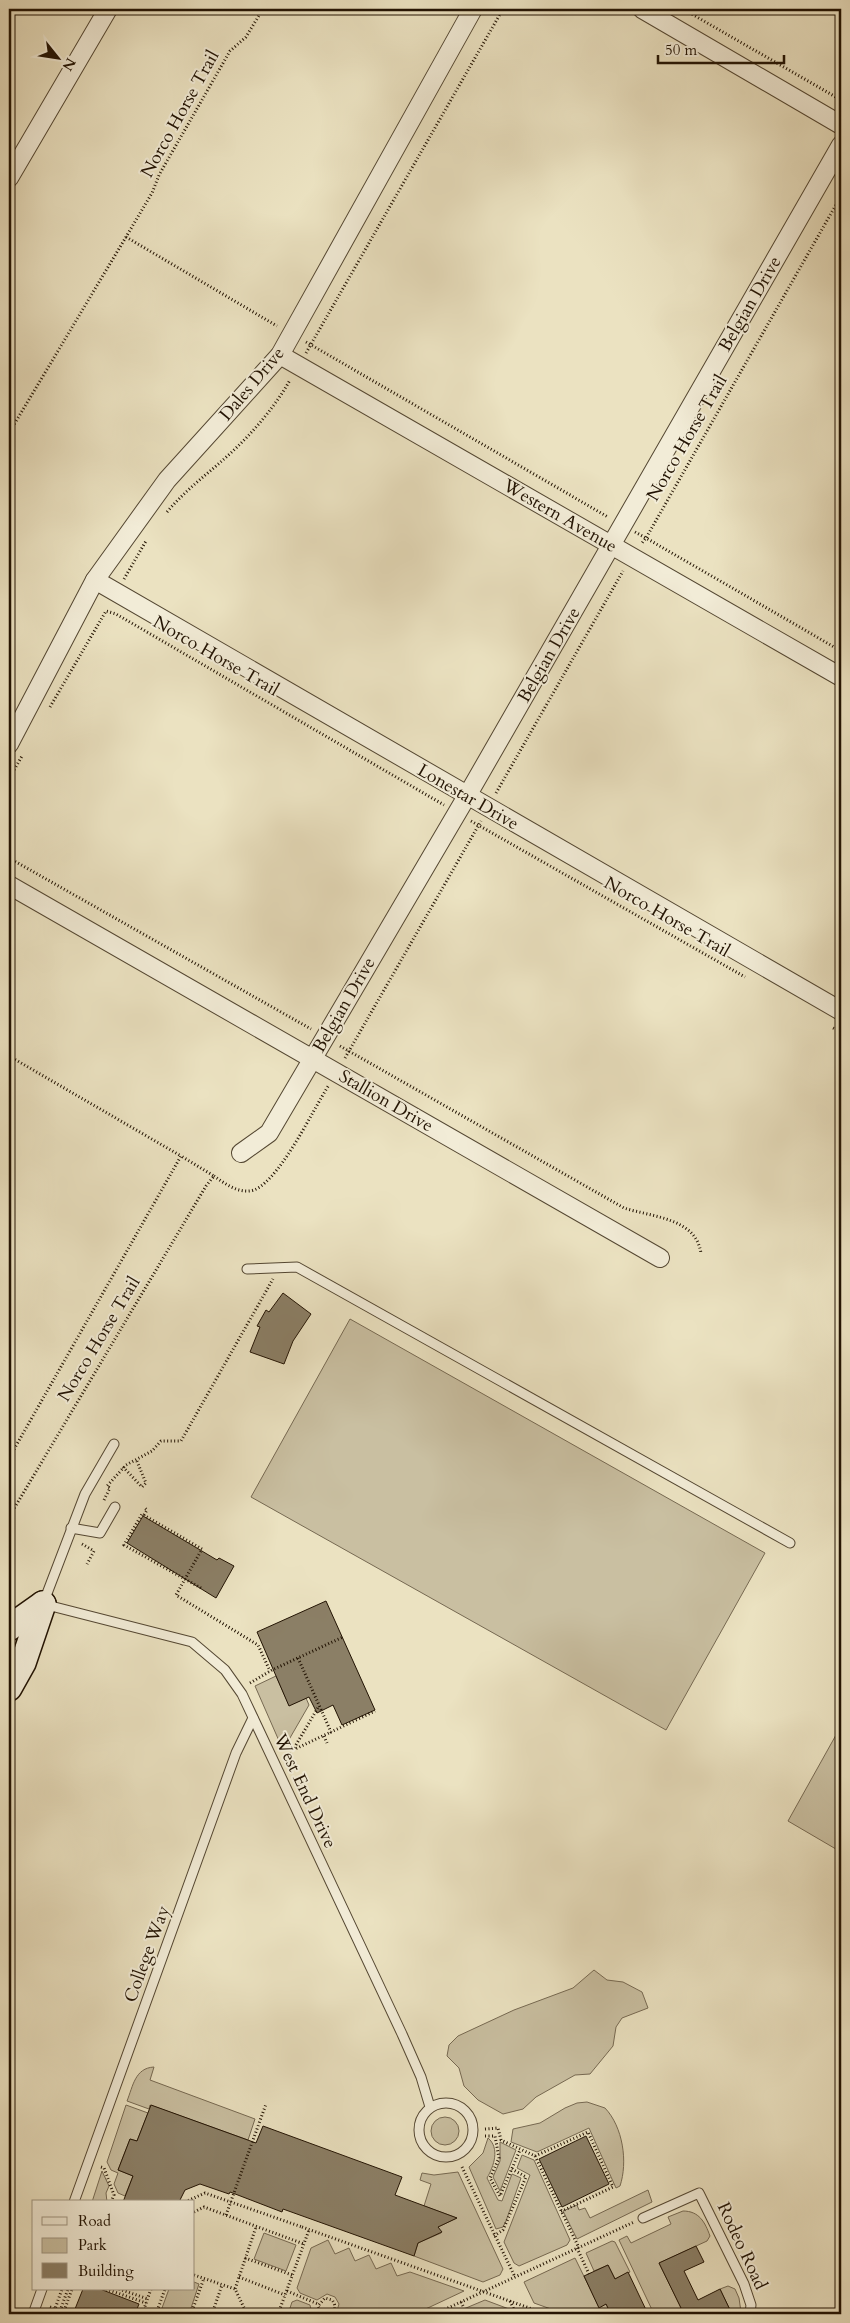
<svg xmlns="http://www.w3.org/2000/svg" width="850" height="2323" font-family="Cardo,serif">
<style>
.green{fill:#c9bfa1;stroke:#766952}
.building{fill:#8b7f66;stroke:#221303}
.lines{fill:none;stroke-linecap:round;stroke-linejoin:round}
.lane-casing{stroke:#544732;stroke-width:11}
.street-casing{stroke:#544732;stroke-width:20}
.secondary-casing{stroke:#221303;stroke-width:28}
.path{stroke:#221303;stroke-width:3;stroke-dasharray:1 2.5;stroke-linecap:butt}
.lane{stroke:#f2ecd7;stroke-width:9}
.street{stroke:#f2ecd7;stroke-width:18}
.secondary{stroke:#f2ecd7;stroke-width:25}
.path-bridge{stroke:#221303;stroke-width:3;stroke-dasharray:1 2.5;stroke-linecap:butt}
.labels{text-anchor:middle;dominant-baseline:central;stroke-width:4;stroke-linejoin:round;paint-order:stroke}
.street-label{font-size:18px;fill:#221303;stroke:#f2ecd7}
</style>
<rect width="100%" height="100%" fill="#ebe2c1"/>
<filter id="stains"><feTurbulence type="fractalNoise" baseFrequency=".004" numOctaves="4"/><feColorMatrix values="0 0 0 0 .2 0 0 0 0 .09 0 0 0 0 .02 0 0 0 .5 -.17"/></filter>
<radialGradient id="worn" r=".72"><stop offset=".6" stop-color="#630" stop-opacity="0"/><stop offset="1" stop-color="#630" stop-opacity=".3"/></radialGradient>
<g class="green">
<path d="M 350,1319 L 765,1553 L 666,1730 L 251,1497 Z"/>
<path d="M 276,1676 L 289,1705 L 306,1698 L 309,1705 L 283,1750 L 255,1686 Z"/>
<path d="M 841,1726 L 841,1852 L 788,1821 Z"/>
<path d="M 594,1970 L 607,1980 L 623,1982 L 642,1992 L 648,2008 L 622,2018 L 616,2027 L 613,2046 L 590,2074 L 575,2075 L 536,2097 L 523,2109 L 503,2114 L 478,2100 L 464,2086 L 459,2068 L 447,2056 L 449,2045 L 458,2036 L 514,2010 L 573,1988 Z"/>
<path d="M 154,2067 L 150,2080 L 255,2119 L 248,2140 L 150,2105 L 149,2109 L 127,2101 C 133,2086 135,2068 154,2067 Z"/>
<path d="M 587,2102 L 605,2108 C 623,2127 628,2162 620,2186 L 616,2188 L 589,2128 L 537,2152 L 511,2142 L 513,2129 L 540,2123 L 565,2108 L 577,2103 Z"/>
<path d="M 126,2105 L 148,2113 L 137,2141 L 130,2139 L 118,2170 L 133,2176 L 125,2196 L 118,2193 L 114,2184 L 118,2173 L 111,2170 L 107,2162 Z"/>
<circle cx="445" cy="2131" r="14"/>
<path d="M 488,2138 C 500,2148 494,2166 487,2178 L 498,2200 L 502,2201 L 512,2174 L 521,2178 L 506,2221 L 503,2227 L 496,2229 L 469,2167 L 483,2153 Z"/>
<path d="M 500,2142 L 516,2150 L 500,2191 L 493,2177 L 500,2161 Z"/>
<path d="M 522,2155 L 534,2160 L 570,2240 L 567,2245 L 519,2266 L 514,2263 L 504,2242 L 530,2175 L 517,2168 Z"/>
<path d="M 102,2171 L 109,2186 L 106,2193 L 107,2202 L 92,2202 Z"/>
<path d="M 458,2172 L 503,2269 L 500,2275 L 483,2282 L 414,2256 L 418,2243 L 441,2233 L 438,2227 L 457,2218 L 424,2206 L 431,2184 L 420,2180 L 422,2173 L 434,2175 Z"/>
<path d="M 648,2190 L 652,2202 L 577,2239 L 563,2211 L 577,2205 L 579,2210 L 585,2208 L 590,2218 Z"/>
<path d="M 683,2211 C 699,2211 705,2222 710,2236 L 707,2241 L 659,2263 L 684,2314 L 654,2314 L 619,2240 L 627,2236 L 631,2243 L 671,2224 L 668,2217 Z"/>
<path d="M 264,2233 L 296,2245 L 286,2271 L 254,2259 Z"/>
<path d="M 328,2240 L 335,2254 L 349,2248 L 355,2261 L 369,2255 L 376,2269 L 391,2263 L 397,2276 L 410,2272 L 464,2291 L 415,2314 L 336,2314 L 339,2304 L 335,2297 L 327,2294 L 317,2300 L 300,2293 L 297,2288 L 311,2248 Z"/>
<path d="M 612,2241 L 615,2242 L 630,2272 L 615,2279 L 608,2265 L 594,2271 L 586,2253 Z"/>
<path d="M 575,2258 L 599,2307 L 606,2304 L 611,2314 L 565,2314 L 534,2303 L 524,2282 Z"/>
<path d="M 194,2282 L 199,2284 L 189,2314 L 182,2314 L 162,2308 L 169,2289 L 194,2289 Z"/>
<path d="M 728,2286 L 735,2289 L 739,2298 L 741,2312 L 732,2314 L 720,2289 Z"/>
<path d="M 297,2300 L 310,2305 L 312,2314 L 288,2314 L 292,2302 Z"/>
<path d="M 485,2300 L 509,2309 L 512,2314 L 488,2314 L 484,2309 L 469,2314 L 466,2308 Z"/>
</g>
<g class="building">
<path d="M 283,1293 L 311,1314 L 293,1341 L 284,1364 L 250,1352 L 260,1327 L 257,1326 L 266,1310 L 269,1312 Z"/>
<path d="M 143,1516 L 217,1560 L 219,1558 L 234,1566 L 216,1598 L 127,1543 Z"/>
<path d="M 326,1601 L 375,1710 L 342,1725 L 333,1705 L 317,1713 L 309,1697 L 289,1706 L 257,1632 Z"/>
<path d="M 151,2105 L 256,2143 L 263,2126 L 402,2177 L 395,2195 L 457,2218 L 438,2227 L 442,2232 L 418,2243 L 414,2256 L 283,2209 L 282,2212 L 230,2192 L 229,2194 L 200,2184 L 185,2190 L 179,2202 L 123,2202 L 133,2176 L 118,2170 L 130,2139 L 137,2141 Z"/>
<path d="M 586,2136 L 609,2184 L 562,2207 L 539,2159 Z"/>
<path d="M 696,2246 L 704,2262 L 684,2271 L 698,2300 L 720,2289 L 732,2314 L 668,2314 L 681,2308 L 659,2263 Z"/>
<path d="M 608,2265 L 615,2279 L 628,2272 L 648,2314 L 611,2314 L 606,2304 L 599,2308 L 584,2276 Z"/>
<path d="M 83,2289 L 100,2289 L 139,2304 L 135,2314 L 73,2314 Z"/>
</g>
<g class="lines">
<g class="lane-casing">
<g id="lane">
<path d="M 247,1269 L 297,1267 L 790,1543"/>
<path d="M 114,1444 L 85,1494 L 43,1604 L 192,1642 L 225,1670 L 242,1694 L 402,2034 L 421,2077 L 430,2107"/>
<path d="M 71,1528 L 100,1533 L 115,1507"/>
<circle cx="446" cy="2130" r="27"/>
<path d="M 74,2202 L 236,1753 L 253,1718"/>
<path d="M 643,2218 L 699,2193 L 744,2284 L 751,2305 L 750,2314"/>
<path d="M 33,2314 L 42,2289"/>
</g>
</g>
<g class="street-casing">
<g id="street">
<path d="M 642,9 L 841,125"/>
<path d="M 9,178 L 108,9"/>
<path d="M 280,355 L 841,677"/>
<path d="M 95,580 L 841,1011"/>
<path d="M 9,744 L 95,580 L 167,480 L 280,355 L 473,9"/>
<path d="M 9,885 L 660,1258"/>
<path d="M 241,1153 L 269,1133 L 467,796 L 841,145"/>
</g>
</g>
<g class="secondary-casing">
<g id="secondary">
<path d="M 9,1628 L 43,1604"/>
<path d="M 9,1688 L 23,1663 L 43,1604"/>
</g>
</g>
<g class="path">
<path d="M 683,9 L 841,100"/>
<path d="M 841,196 L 646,538 L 841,651"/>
<path d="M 126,237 L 277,326"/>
<path d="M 306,342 L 608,517"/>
<path d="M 306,353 L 503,9"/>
<path d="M 9,433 L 126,237 L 152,193 L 159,175 L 230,51 L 246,37 L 263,9"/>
<path d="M 167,512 C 188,487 212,471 235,449 C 256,429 276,405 290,380"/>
<path d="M 635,532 L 646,538 L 642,543"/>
<path d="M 124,579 L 146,541"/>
<path d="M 50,707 L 106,611 L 116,614 L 444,805"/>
<path d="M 9,779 L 22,756"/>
<path d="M 496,793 L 623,571"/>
<path d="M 471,821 L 745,977"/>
<path d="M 9,858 L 311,1029"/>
<path d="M 833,1028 L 841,1032"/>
<path d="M 340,1046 L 624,1208 C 652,1217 697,1218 701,1254"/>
<path d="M 9,1056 L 181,1156 L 9,1458"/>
<path d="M 345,1058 L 481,821"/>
<path d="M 214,1176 C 224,1183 236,1192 249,1191 C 276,1190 314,1107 329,1085"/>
<path d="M 123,1467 L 142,1487 L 146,1483 L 136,1459"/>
<path d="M 104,1500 L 110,1488 L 107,1486 L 126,1465 L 152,1451 L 161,1441 L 181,1441 L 273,1279"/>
<path d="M 144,1515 L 147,1510 L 145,1508"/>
<path d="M 9,1517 L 206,1186 L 214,1176 L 181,1156"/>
<path d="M 82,1544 L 94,1551 L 87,1564"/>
<path d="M 201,1588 L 124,1545 L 142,1514 L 202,1549 L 176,1595 L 258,1645 L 270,1671"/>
<path d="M 298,1658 L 331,1732 L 375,1711"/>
<path d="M 250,1683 L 272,1670 L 343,1637"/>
<path d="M 324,1736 L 327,1743"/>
<path d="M 293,1750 L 331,1732"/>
<path d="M 287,1760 L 319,1706"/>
<path d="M 485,2129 L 498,2128 L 501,2140 L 535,2156 L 579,2248"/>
<path d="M 485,2136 L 495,2136 L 499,2158 L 490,2178 L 500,2196 L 520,2150"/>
<path d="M 535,2156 L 588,2132 L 613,2187 L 560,2212"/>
<path d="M 101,2167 L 104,2168 L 114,2195 L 111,2202"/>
<path d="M 462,2167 L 515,2277"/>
<path d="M 194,2212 L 204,2207 L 304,2244"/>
<path d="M 226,2215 L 266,2104"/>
<path d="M 302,2227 L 546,2314"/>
<path d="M 494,2236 L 503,2230 L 526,2177 L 512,2169"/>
<path d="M 577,2248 L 589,2274"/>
<path d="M 245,2258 L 292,2275"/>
<path d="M 194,2275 L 235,2289"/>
<path d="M 239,2277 L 285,2295"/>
<path d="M 106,2289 L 146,2303"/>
<path d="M 119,2289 L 148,2299"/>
<path d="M 151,2289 L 144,2309 L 159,2314"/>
<path d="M 287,2291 L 318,2304"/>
<path d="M 510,2301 L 516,2314"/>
<path d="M 461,2302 L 467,2314"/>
<path d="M 50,2307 L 55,2309 L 62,2289"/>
<path d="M 63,2312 L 60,2311 L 68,2289"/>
<path d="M 63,2314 L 72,2289"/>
<path d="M 156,2314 L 165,2289"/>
<path d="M 191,2314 L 204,2278"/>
<path d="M 212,2314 L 222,2285"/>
<path d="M 247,2314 L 235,2289 L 256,2227"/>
<path d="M 278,2314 L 309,2230"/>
<path d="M 322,2314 L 318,2306 L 325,2298 L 332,2300 C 336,2305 336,2310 331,2314"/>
<path d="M 435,2314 L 634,2222"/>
</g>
<use href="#lane" class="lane"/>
<use href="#street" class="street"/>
<use href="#secondary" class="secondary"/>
<path class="path-bridge" d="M 185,2202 L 205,2193 L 302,2227"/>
</g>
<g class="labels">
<g class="street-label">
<text transform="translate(180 114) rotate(-61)">Norco Horse Trail</text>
<text transform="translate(750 304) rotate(-60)">Belgian Drive</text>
<text transform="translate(252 384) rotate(-50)">Dales Drive</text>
<text transform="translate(687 438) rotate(-60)">Norco Horse Trail</text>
<text transform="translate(560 516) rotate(30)">Western Avenue</text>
<text transform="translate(549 655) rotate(-60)">Belgian Drive</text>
<text transform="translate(216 656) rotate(30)">Norco Horse Trail</text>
<text transform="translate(468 797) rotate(30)">Lonestar Drive</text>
<text transform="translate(667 917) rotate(30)">Norco Horse Trail</text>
<text transform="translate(344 1005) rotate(-60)">Belgian Drive</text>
<text transform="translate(386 1101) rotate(30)">Stallion Drive</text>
<text transform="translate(99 1339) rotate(-59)">Norco Horse Trail</text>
<text transform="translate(305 1791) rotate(65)">West End Drive</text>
<text transform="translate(147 1954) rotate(-70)">College Way</text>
<text transform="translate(742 2246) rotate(65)">Rodeo Road</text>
</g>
</g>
<rect width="850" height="2323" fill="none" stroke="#ebe2c1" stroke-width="30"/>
<rect x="10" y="10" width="830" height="2303" fill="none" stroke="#221303" stroke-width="2.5"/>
<rect x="15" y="15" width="820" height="2293" fill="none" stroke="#221303"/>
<rect x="32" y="2200" width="162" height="90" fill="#f2ecd7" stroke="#9f9582"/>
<rect x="42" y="2217" width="25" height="8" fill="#f2ecd7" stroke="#9f9582"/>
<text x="78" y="2226" font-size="15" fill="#221303">Road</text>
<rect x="42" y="2238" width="25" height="15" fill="#c9bfa1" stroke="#9f9582"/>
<text x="78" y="2250" font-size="15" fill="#221303">Park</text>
<rect x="42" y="2263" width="25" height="15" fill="#8b7f66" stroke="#9f9582"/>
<text x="78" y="2276" font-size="15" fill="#221303">Building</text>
<g transform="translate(58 58) rotate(120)" stroke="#f2ecd7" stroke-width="4" paint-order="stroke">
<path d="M0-4L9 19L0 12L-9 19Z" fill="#221303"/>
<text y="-8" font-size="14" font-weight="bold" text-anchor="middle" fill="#221303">N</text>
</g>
<path d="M658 55v8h126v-8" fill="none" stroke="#221303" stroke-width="2.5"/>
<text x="665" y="55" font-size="15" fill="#221303" stroke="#f2ecd7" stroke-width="4" paint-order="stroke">50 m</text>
<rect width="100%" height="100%" filter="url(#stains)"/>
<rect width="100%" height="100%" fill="url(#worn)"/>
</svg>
